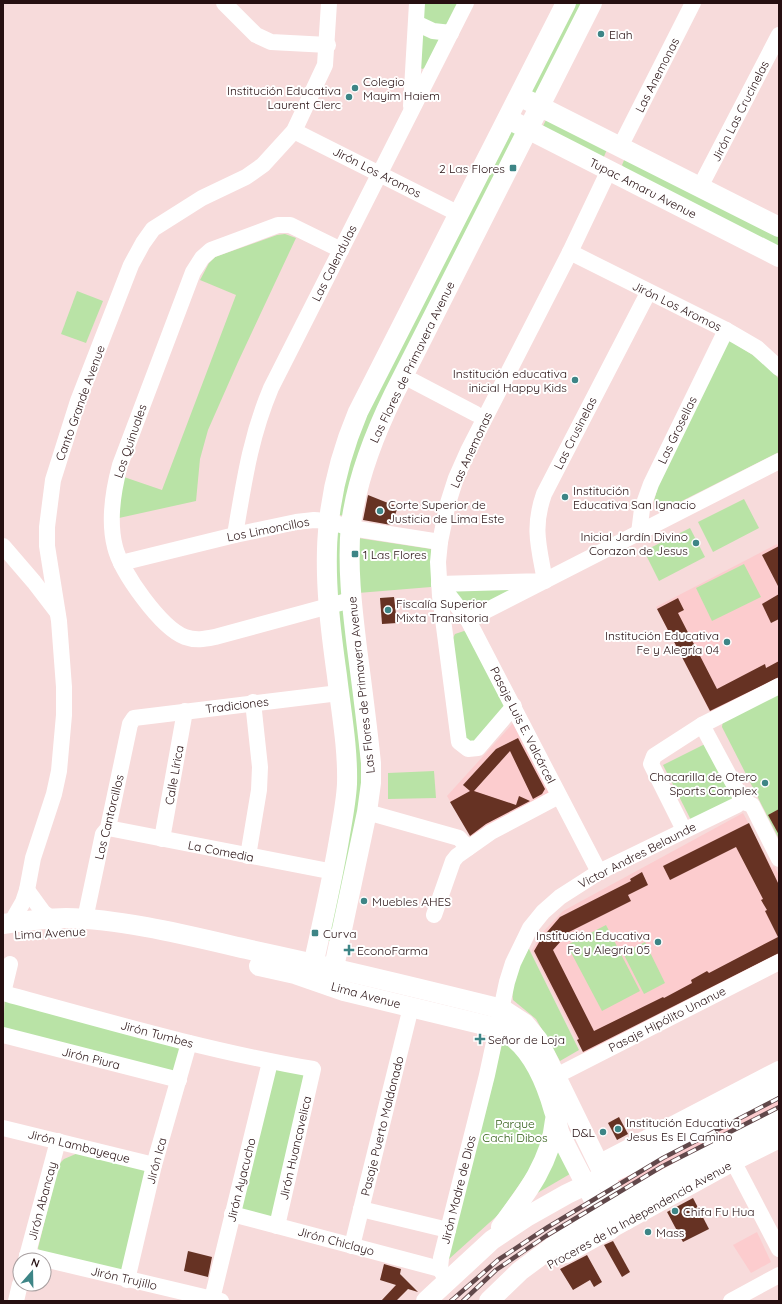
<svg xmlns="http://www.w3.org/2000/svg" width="782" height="1304" font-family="Quicksand,sans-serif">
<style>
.built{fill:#fcccce}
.green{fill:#b9e3a6}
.building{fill:#663223}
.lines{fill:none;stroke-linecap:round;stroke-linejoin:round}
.minor{stroke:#fff;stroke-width:16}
.major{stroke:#fff;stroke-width:20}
.rail-casing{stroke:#61484a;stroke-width:4.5}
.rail{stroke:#fff;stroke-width:3;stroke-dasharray:9;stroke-linecap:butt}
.poi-dot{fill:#3d8586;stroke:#fff;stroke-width:1.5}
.labels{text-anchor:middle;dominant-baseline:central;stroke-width:4;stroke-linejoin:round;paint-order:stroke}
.poi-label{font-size:12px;fill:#260f11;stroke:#fff;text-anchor:start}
.street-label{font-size:12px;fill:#260f11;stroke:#fff}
.park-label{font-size:12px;fill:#2d5a11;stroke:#fff}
</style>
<rect width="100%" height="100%" fill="#f7dbdb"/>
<g class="built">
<path d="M 777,544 L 779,547 L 779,678 L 710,712 L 656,607 Z"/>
<path d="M 514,722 L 552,797 L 472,839 L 447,796 Z"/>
<path d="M 743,813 L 772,868 L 774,866 L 779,875 L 779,956 L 584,1054 L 532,950 L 542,933 L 563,911 Z"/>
<path d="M 779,1095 L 779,1110 L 628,1187 L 616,1185 L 615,1179 Z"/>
<path d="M 757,1232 L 771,1262 L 751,1273 L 733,1245 Z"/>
</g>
<g class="green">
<path d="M 424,3 L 460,3 L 451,20 L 443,27 L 422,19 Z"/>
<path d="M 571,3 L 587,3 L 537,98 L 528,87 Z"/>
<path d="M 420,31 L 441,37 L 427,67 L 422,69 L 419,66 Z"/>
<path d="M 546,120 L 608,147 L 603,159 L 543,126 Z"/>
<path d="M 509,129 L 519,130 L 347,516 L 338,515 L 353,443 Z"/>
<path d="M 625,158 L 779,233 L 779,247 L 626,170 L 622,165 Z"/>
<path d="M 285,234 L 296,238 L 238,362 L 208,430 L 200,459 L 196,501 L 119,518 L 120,497 L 124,477 L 162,490 L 236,295 L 200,280 L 209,263 L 215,257 L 277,235 Z"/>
<path d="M 77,291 L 103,301 L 86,343 L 61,334 Z"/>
<path d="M 729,340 L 764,362 L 779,379 L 779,452 L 660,512 L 654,501 L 658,486 Z"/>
<path d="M 744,499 L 759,528 L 713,552 L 698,522 Z"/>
<path d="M 690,528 L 705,557 L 659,581 L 644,551 Z"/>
<path d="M 341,530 L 344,593 L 336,597 L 331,534 Z"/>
<path d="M 358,538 L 431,549 L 431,587 L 358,593 Z"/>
<path d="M 744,564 L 761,597 L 712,621 L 696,588 Z"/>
<path d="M 530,585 L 470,612 L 452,590 Z"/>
<path d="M 343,610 L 347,615 L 364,792 L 331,941 L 325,941 L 348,834 L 339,611 Z"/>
<path d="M 464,631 L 468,633 L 507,706 L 474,744 L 464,737 L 453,638 L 455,634 Z"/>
<path d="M 779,692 L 779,839 L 722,727 L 723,720 Z"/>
<path d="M 705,744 L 734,801 L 692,822 L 663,765 Z"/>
<path d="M 434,771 L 436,798 L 388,799 L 388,773 Z"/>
<path d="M 606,925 L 640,991 L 602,1011 L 567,945 Z"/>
<path d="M 645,942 L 665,983 L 644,994 L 623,953 Z"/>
<path d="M 528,947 L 579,1050 L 560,1061 L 536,1019 L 513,1000 C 510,980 519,964 528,947 Z"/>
<path d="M 5,995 L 184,1041 L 175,1077 L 3,1033 Z"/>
<path d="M 503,1039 L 522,1057 L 549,1113 L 537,1159 L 499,1214 L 449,1259 L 449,1252 Z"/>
<path d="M 273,1068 L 309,1076 L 275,1218 L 241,1210 Z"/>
<path d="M 557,1147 L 570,1174 L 527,1199 Z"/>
<path d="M 78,1153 L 146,1168 L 122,1271 L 39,1252 L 38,1248 L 59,1164 L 64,1159 Z"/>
</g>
<g class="building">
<path d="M 368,495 L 398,507 L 391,525 L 363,520 Z"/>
<path d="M 779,546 L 779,588 L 762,555 Z"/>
<path d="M 779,594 L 779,619 L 771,623 L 762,604 Z"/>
<path d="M 394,597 L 397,623 L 382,624 L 380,598 Z"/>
<path d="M 678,598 L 684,610 L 678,613 L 717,689 L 765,664 L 766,668 L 779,661 L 779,677 L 710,711 L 657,609 Z"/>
<path d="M 518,738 L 545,789 L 542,794 L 533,799 L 510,751 L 474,791 L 516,805 L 519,796 L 530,801 L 486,824 L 470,836 L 450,802 L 470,791 L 463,785 L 496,749 Z"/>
<path d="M 779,809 L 779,835 L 768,815 Z"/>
<path d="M 749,823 L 779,885 L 779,953 L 583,1052 L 577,1040 L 579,1039 L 534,951 L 541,939 L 560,917 L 631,881 L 630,879 L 642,872 L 648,885 L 628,895 L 631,901 L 569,932 L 553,950 L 594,1031 L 663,997 L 664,998 L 692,983 L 691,980 L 707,971 L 709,973 L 778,937 L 765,911 L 767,910 L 761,900 L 763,899 L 736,847 L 670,880 L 663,866 Z"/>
<path d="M 619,1117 L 628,1134 L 617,1140 L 608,1123 Z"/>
<path d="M 693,1198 L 709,1229 L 683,1242 L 667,1212 Z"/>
<path d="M 613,1241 L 630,1272 L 622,1277 L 604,1245 Z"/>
<path d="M 188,1251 L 212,1257 L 208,1277 L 184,1271 Z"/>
<path d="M 587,1255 L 602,1282 L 594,1287 L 590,1280 L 573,1290 L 560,1269 Z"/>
<path d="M 384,1264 L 401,1269 L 400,1274 L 418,1292 L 408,1289 L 396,1301 L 381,1301 L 396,1285 L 380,1280 Z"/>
</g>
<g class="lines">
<g class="minor">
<path d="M 224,3 L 256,35 L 271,42 L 328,45"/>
<path d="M 416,23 L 433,31 L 451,33"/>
<path d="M 411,106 L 417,3"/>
<path d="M 294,131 L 459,214"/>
<path d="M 620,147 L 693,3"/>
<path d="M 700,187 L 779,35"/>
<path d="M 341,250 L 290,225 L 278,225 L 211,250 L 202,258 L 193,272 L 120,465 C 113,491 108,520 115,547 C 121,572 161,628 185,637 C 196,641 205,639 215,637 L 351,600"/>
<path d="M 570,252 L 726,330 L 757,348 L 779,368"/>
<path d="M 413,381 L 476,414"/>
<path d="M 639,533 L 642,509 L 651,484 L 726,330"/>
<path d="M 235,535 C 244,482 250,438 271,388 L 466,3"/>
<path d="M 3,546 L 34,582 L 57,612"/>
<path d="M 121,563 L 235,535 L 296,522 L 314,520 L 328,521 L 351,528 L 440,542"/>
<path d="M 439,584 L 545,581 C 539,547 532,528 544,494 L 648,293"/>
<path d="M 440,584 L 468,620 L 599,872"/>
<path d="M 468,620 L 779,461"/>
<path d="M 514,706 L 478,748 L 468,749 L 459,742 L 440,596 L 438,562 L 440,542 L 448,503 L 456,478 L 468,451 L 570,252 L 609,170"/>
<path d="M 702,725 L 740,796 L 740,801"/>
<path d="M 740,801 L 752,805 L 779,859"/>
<path d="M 367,812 L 459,838 L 468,848"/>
<path d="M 108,828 L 334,872"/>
<path d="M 684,830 L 651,764 L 654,756 L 702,725 L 779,686"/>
<path d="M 162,839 L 185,711"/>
<path d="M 248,856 L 259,790 L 260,767 L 253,702"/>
<path d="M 27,890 L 43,912 L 52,919 L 54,931"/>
<path d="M 434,915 L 453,861 L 457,856 L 491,832 L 559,796"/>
<path d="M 85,919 L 103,834 L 108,828 L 130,724 L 134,718 L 339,693"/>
<path d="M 11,923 L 23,902 L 27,890 L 33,858 L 54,794 L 59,771 L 64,715 L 64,687 L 59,621 L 47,546 L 47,527 L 53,480 L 78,401 L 131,265 L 143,243 L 153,229 L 202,198 L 246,177 L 263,165 L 294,131 L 325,65 L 329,3"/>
<path d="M 3,993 C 106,1021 208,1051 313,1069 L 277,1226"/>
<path d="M 3,993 L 10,964"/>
<path d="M 3,1035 L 179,1080"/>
<path d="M 556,1076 L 779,962"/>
<path d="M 3,1128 L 154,1165"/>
<path d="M 733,1161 L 779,1249"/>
<path d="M 361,1209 L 448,1230"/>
<path d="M 232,1214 L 440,1269"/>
<path d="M 352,1246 L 411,1007"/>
<path d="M 27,1255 L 221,1301"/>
<path d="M 26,1260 L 58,1141"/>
<path d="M 127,1280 L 154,1165 L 189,1043"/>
<path d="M 447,1281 L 440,1269 L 441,1258 L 487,1075 L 507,982 L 513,963 L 530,928 L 543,912 L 560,897 L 599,872 L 737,805 L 740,801"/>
<path d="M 212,1299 L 270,1062"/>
<path d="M 16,1301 L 20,1284"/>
<path d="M 731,1301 L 779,1275"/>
</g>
<g class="major">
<path d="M 527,100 L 779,227"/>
<path d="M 516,123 L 779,257"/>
<path d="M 3,924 C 24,921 45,918 66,918 C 125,919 194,937 251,950 C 335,968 418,988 502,1009 L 525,1024 L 538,1040 L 626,1220"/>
<path d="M 259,966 L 295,974 L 344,991 L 497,1028 C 529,1041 545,1079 554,1111 C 557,1118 557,1127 560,1134 C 576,1167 593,1198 610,1230"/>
<path d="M 310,979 C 320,933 331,887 339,840 C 342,822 346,803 347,784 C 348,747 341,711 337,676 C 323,576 318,507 358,412 L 566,3"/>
<path d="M 330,986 L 367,812 L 371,783 L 371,763 C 367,725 362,686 357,648 C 352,607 347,565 351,524 C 357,478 374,435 394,394 L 592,3"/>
<path d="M 604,1162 L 779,1071"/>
<path d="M 501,1227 C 526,1194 551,1162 555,1120"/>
<path d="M 566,1253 L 733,1161 L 779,1138"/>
<path d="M 426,1301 L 492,1240 L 528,1216 L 567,1194 L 638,1160 L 779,1088"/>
<path d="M 489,1301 L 520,1271 L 555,1245 L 638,1194 L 779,1117"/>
</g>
<g class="rail-casing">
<g id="rail">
<path d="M 451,1301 L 498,1260 L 548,1227 L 663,1158 L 779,1098"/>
<path d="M 463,1301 L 496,1270 L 546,1236 L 661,1167 L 779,1107"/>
</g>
</g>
<use href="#rail" class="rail"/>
</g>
<g class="poi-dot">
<circle cx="601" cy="34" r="4"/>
<circle cx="355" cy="88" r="4"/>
<circle cx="349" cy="97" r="4"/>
<rect x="509" y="164" width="8" height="8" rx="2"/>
<circle cx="575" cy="380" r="4"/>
<circle cx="565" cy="497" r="4"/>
<circle cx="380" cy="511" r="4"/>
<circle cx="696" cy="543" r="4"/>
<rect x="351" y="550" width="8" height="8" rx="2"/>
<circle cx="388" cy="610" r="4"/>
<circle cx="727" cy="642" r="4"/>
<circle cx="765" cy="783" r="4"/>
<circle cx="364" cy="901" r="4"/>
<rect x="311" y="929" width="8" height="8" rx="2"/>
<circle cx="658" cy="942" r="4"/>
<path d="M347 944h4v4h4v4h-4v4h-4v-4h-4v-4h4z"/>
<path d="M478 1033h4v4h4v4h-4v4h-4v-4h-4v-4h4z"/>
<circle cx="618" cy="1129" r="4"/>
<circle cx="603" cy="1132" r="4"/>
<circle cx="675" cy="1211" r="4"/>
<circle cx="648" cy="1232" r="4"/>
</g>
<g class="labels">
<g class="poi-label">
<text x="609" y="34">Elah</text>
<text x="363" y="81">Colegio<tspan x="363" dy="14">Mayim Haiem</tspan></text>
<text x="341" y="90" text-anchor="end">Institución Educativa<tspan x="341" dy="14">Laurent Clerc</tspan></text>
<text x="505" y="168" text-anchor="end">2 Las Flores</text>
<text x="567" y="373" text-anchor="end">Institución educativa<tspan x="567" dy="14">inicial Happy Kids</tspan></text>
<text x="573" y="490">Institución<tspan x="573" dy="14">Educativa San Ignacio</tspan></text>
<text x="388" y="504">Corte Superior de<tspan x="388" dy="14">Justicia de Lima Este</tspan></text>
<text x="688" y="536" text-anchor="end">Inicial Jardín Divino<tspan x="688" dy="14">Corazon de Jesus</tspan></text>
<text x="363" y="554">1 Las Flores</text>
<text x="396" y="603">Fiscalía Superior<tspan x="396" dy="14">Mixta Transitoria</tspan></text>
<text x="719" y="635" text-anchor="end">Institución Educativa<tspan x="719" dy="14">Fe y Alegría 04</tspan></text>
<text x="757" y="776" text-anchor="end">Chacarilla de Otero<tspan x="757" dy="14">Sports Complex</tspan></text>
<text x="372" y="901">Muebles AHES</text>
<text x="323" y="933">Curva</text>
<text x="650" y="935" text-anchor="end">Institución Educativa<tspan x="650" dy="14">Fe y Alegría 05</tspan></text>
<text x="357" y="950">EconoFarma</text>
<text x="488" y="1039">Señor de Loja</text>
<text x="626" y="1122">Institución Educativa<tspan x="626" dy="14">Jesus Es El Camino</tspan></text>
<text x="595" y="1132" text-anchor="end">D&amp;L</text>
<text x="683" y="1211">Chifa Fu Hua</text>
<text x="656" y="1232">Mass</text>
</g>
<g class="street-label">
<text transform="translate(657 75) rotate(-63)">Las Anemonas</text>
<text transform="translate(740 111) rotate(-63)">Jirón Las Crucinelas</text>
<text transform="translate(377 172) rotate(27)">Jirón Los Aromos</text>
<text transform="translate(643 188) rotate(27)">Tupac Amaru Avenue</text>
<text transform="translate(334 263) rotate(-63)">Las Calendulas</text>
<text transform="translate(677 306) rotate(26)">Jirón Los Aromos</text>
<text transform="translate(412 362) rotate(-64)">Las Flores de Primavera Avenue</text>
<text transform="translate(80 403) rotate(-70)">Canto Grande Avenue</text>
<text transform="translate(677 430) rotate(-64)">Las Grosellas</text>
<text transform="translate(575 433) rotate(-63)">Las Crusinelas</text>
<text transform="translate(130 441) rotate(-71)">Los Quinuales</text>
<text transform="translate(471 450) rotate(-65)">Las Anemonas</text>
<text transform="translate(268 529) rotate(-11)">Los Limoncillos</text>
<text transform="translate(361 685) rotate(-96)">Las Flores de Primavera Avenue</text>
<text transform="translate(237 705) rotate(-7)">Tradiciones</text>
<text transform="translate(523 725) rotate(63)">Pasaje Luis E. Valcárcel</text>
<text transform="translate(174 775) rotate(-80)">Calle Lírica</text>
<text transform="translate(109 817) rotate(-76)">Los Cantorcillos</text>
<text transform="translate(221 851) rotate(11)">La Comedia</text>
<text transform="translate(637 855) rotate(-27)">Victor Andres Belaunde</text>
<text transform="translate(50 933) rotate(-3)">Lima Avenue</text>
<text transform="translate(366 995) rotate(15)">Lima Avenue</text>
<text transform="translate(667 1019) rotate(-27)">Pasaje Hipólito Unanue</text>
<text transform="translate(157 1034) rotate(15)">Jirón Tumbes</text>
<text transform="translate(91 1058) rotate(14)">Jirón Piura</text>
<text transform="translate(382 1126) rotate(-76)">Pasaje Puerto Maldonado</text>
<text transform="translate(79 1146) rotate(14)">Jirón Lambayeque</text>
<text transform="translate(295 1148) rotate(-77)">Jirón Huancavelica</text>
<text transform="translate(156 1161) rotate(-75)">Jirón Ica</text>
<text transform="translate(241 1180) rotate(-76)">Jirón Ayacucho</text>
<text transform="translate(458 1190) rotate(-76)">Jirón Madre de Dios</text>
<text transform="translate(42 1201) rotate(-75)">Jirón Abancay</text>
<text transform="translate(639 1215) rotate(-29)">Proceres de la Independencia Avenue</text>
<text transform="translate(336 1241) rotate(15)">Jirón Chiclayo</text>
<text transform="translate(124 1278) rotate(13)">Jirón Trujillo</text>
</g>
<g class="park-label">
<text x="515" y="1123">Parque<tspan x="515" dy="14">Cachi Dibos</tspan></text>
</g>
</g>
<rect width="782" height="1304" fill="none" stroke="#260f11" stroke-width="8"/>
<g transform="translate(32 1272) rotate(20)"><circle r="19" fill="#ffffff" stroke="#a89fa0"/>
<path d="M0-3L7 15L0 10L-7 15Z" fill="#3d8586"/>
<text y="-6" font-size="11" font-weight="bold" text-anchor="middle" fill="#260f11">N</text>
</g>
</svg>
